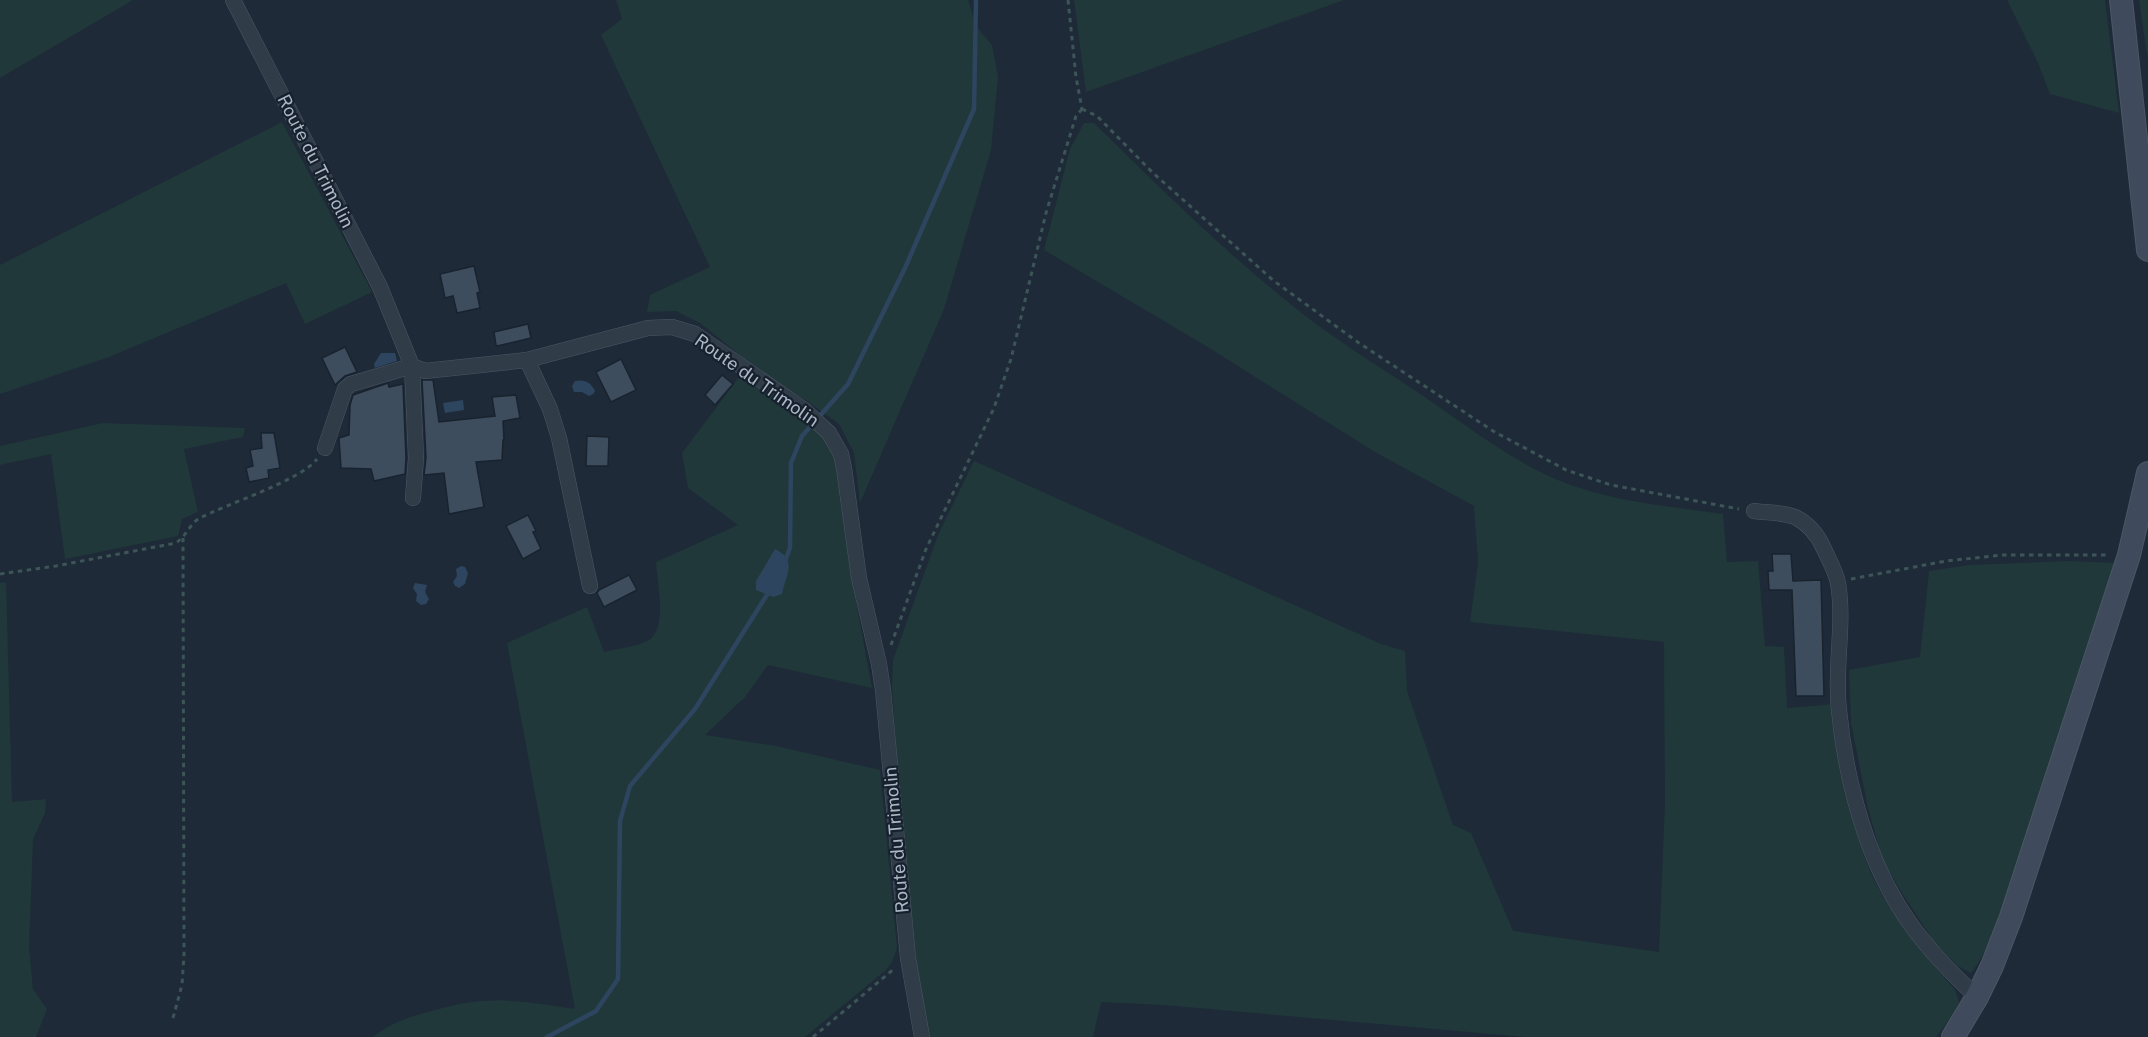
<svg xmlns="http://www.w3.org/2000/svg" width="2148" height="1037" font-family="'Public Sans',sans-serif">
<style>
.green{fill:#20383a}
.water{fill:#2d455f}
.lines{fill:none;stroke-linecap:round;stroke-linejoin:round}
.stream{stroke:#2d455f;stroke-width:4.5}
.building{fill:#3e4d5e;stroke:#19232f;stroke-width:1.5}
.street-casing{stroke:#4c5764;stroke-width:16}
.secondary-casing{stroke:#4c5764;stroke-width:24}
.path{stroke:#3d5557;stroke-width:3;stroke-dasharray:4.5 4.5;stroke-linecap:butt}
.street{stroke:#313c49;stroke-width:15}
.secondary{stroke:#3f4b5c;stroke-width:22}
.labels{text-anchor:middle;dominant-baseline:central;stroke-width:4.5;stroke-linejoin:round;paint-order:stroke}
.street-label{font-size:18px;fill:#abb7c6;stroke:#17212d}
</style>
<rect width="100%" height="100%" fill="#1e2a38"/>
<g class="green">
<path d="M 0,0 L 133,0 L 0,78 Z"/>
<path d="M 616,0 L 968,0 L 976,26 L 992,45 L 998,77 L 991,150 L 944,309 L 860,503 L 854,453 L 839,424 L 807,401 L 763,374 L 700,323 L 676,311 L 647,312 L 650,295 L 710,267 L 601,35 L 622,19 Z"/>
<path d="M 1074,0 L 1344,0 L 1086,92 Z"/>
<path d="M 2007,0 L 2105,0 L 2119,113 L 2050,94 L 2038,63 Z"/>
<path d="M 2139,0 L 2148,0 L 2148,61 Z"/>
<path d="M 282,122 L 372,292 L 305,324 L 286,283 L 109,357 L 0,394 L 0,265 Z"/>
<path d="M 1084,123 L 1094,123 C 1162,190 1232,259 1308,318 C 1348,348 1391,374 1432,402 C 1478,434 1526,471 1580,488 C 1626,503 1675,507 1723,514 L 1727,562 L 1758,561 L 1765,646 L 1784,647 L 1787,708 L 1834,704 C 1844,767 1849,834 1880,891 C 1900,928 1928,958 1955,990 L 1959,1002 L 1952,1016 L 1936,1037 L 1525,1037 L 1164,1005 L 1101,1002 L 1093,1037 L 930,1037 L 921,994 L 911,922 L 900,810 L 892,686 L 893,660 L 938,535 L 974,461 L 1381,644 L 1405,651 L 1407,691 L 1453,825 L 1471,833 L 1513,931 L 1659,952 L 1665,802 L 1664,642 L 1470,622 L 1478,563 L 1474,506 L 1375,452 L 1206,346 L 1044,250 L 1070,149 Z"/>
<path d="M 740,376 C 766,394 803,413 824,439 C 845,465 843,520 848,553 C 855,599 864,643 872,688 L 768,665 L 745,697 L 705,735 L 776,746 L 880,770 L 897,948 L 892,962 L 886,970 L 805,1037 L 373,1037 C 389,1024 408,1017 428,1012 C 438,1009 449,1006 459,1004 C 497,996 537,1003 575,1009 L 507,643 L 587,607 L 604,652 C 616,649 640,646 649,640 C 668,627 657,583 656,562 L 738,525 L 688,488 L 682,453 Z"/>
<path d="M 103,423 L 245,428 L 243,437 L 184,449 L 198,512 L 182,519 L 178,536 L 65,559 L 51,454 L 0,465 L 0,446 Z"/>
<path d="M 2069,561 L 2114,563 C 2084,664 2052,765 2017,864 C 2004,900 1995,943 1971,973 L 1958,966 L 1934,942 L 1900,890 L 1882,858 L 1868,808 L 1851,723 L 1849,670 L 1920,657 L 1929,571 L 1969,565 Z"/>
<path d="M 6,582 L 12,802 L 46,799 L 45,813 L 33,839 L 29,948 L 33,989 L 47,1009 L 36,1037 L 0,1037 L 0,583 Z"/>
</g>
<g class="water">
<path d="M 381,353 L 395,353 L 397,361 L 375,368 L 374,364 Z"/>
<path d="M 575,381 C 584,379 591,382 595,391 L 593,394 L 589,396 L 582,392 L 574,392 L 572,386 Z"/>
<path d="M 463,400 L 464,410 L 445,413 L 443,403 Z"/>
<path d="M 775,549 C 797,560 787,572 782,594 L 773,597 L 756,590 L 756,581 Z"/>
<path d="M 461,566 L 465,567 L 468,573 L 465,584 L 459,588 L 455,586 L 453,582 L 457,576 L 456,569 Z"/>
<path d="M 415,583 L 427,585 L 425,592 L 429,599 L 426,604 L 421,605 L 416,601 L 417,594 L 413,588 Z"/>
</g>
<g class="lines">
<g class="stream">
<path d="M 785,561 L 790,548 L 791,463 L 802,436 L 848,384 L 905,268 L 974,109 L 976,0"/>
<path d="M 547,1037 L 596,1011 L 618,979 L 620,821 L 630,786 L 695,709 L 770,590"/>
</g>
</g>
<g class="building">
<path d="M 474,266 L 480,292 L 477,293 L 480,308 L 457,313 L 453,296 L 445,298 L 440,274 Z"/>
<path d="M 528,324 L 531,338 L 497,346 L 496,345 L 494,332 Z"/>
<path d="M 345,347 L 357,372 L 345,376 L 335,385 L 322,358 Z"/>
<path d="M 621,359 L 636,390 L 611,402 L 596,372 Z"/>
<path d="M 722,375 L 733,384 L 715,405 L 705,395 Z"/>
<path d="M 422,380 L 433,380 L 439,422 L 495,416 L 492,397 L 516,395 L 520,418 L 503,421 L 504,440 L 503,440 L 502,460 L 476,462 L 484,507 L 449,514 L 444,473 L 424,475 L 426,458 Z"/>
<path d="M 388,383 L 389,387 L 403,384 L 406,458 L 405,474 L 374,481 L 371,469 L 341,468 L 339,438 L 349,435 L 350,405 L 353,395 Z"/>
<path d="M 261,433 L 274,433 L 280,468 L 268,470 L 269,478 L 249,482 L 246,468 L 253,466 L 250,450 L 262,448 Z"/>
<path d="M 587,436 L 609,437 L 608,466 L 586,466 Z"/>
<path d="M 528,515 L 536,531 L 533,532 L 541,549 L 523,559 L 506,526 Z"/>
<path d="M 1772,554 L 1791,554 L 1793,581 L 1821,580 L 1824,696 L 1796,696 L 1792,590 L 1769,590 L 1768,571 L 1773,571 Z"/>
<path d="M 629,575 L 637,590 L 604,607 L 597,593 L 599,590 Z"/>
</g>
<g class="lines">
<g class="street-casing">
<g id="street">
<path d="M 233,0 L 380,287 L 412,366 L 425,371 L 527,360 L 648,328 L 672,327 L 695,334 L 803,409 L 829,433 L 841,454 L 844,468 L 859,578 L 879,664 L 883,690 L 908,958 L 922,1037"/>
<path d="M 527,360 L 550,409 L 559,438 L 590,586"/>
<path d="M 325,448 L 345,389 L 351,384 L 412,366 L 416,458 L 413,498"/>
<path d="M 1754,511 C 1767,513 1782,512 1795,517 C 1809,524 1818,535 1824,549 C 1829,560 1836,572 1838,583 C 1845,625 1834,668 1839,710 C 1843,753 1853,799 1867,839 C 1891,907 1925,949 1977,997"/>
</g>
</g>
<g class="secondary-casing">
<g id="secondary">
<path d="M 2121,0 L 2148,250"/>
<path d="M 1953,1037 L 1977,997 L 1992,966 L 2011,917 L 2129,555 L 2148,473"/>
</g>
</g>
<g class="path">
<path d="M 1068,0 L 1076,77 L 1082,109"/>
<path d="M 1082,109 L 1097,116 L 1153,173 L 1274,281 L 1359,343 L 1493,431 L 1566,470 L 1611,485 L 1739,509"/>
<path d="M 0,574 L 56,566 L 176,543 C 186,536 189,526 198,519 C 226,504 300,481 317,459"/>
<path d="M 1851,579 L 1946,561 L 2003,555 L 2109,555"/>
<path d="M 891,645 L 926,549 L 994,408 L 1011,359 L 1046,213 L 1076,116 L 1082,109"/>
<path d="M 173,1018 L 182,985 L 184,955 L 183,538"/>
<path d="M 813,1037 L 895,968"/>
</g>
<use href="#street" class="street"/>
<use href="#secondary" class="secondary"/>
</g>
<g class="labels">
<g class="street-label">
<text transform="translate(316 161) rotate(63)">Route du Trimolin</text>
<text transform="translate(757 380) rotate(35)">Route du Trimolin</text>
<text transform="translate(896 840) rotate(-95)">Route du Trimolin</text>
</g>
</g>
</svg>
